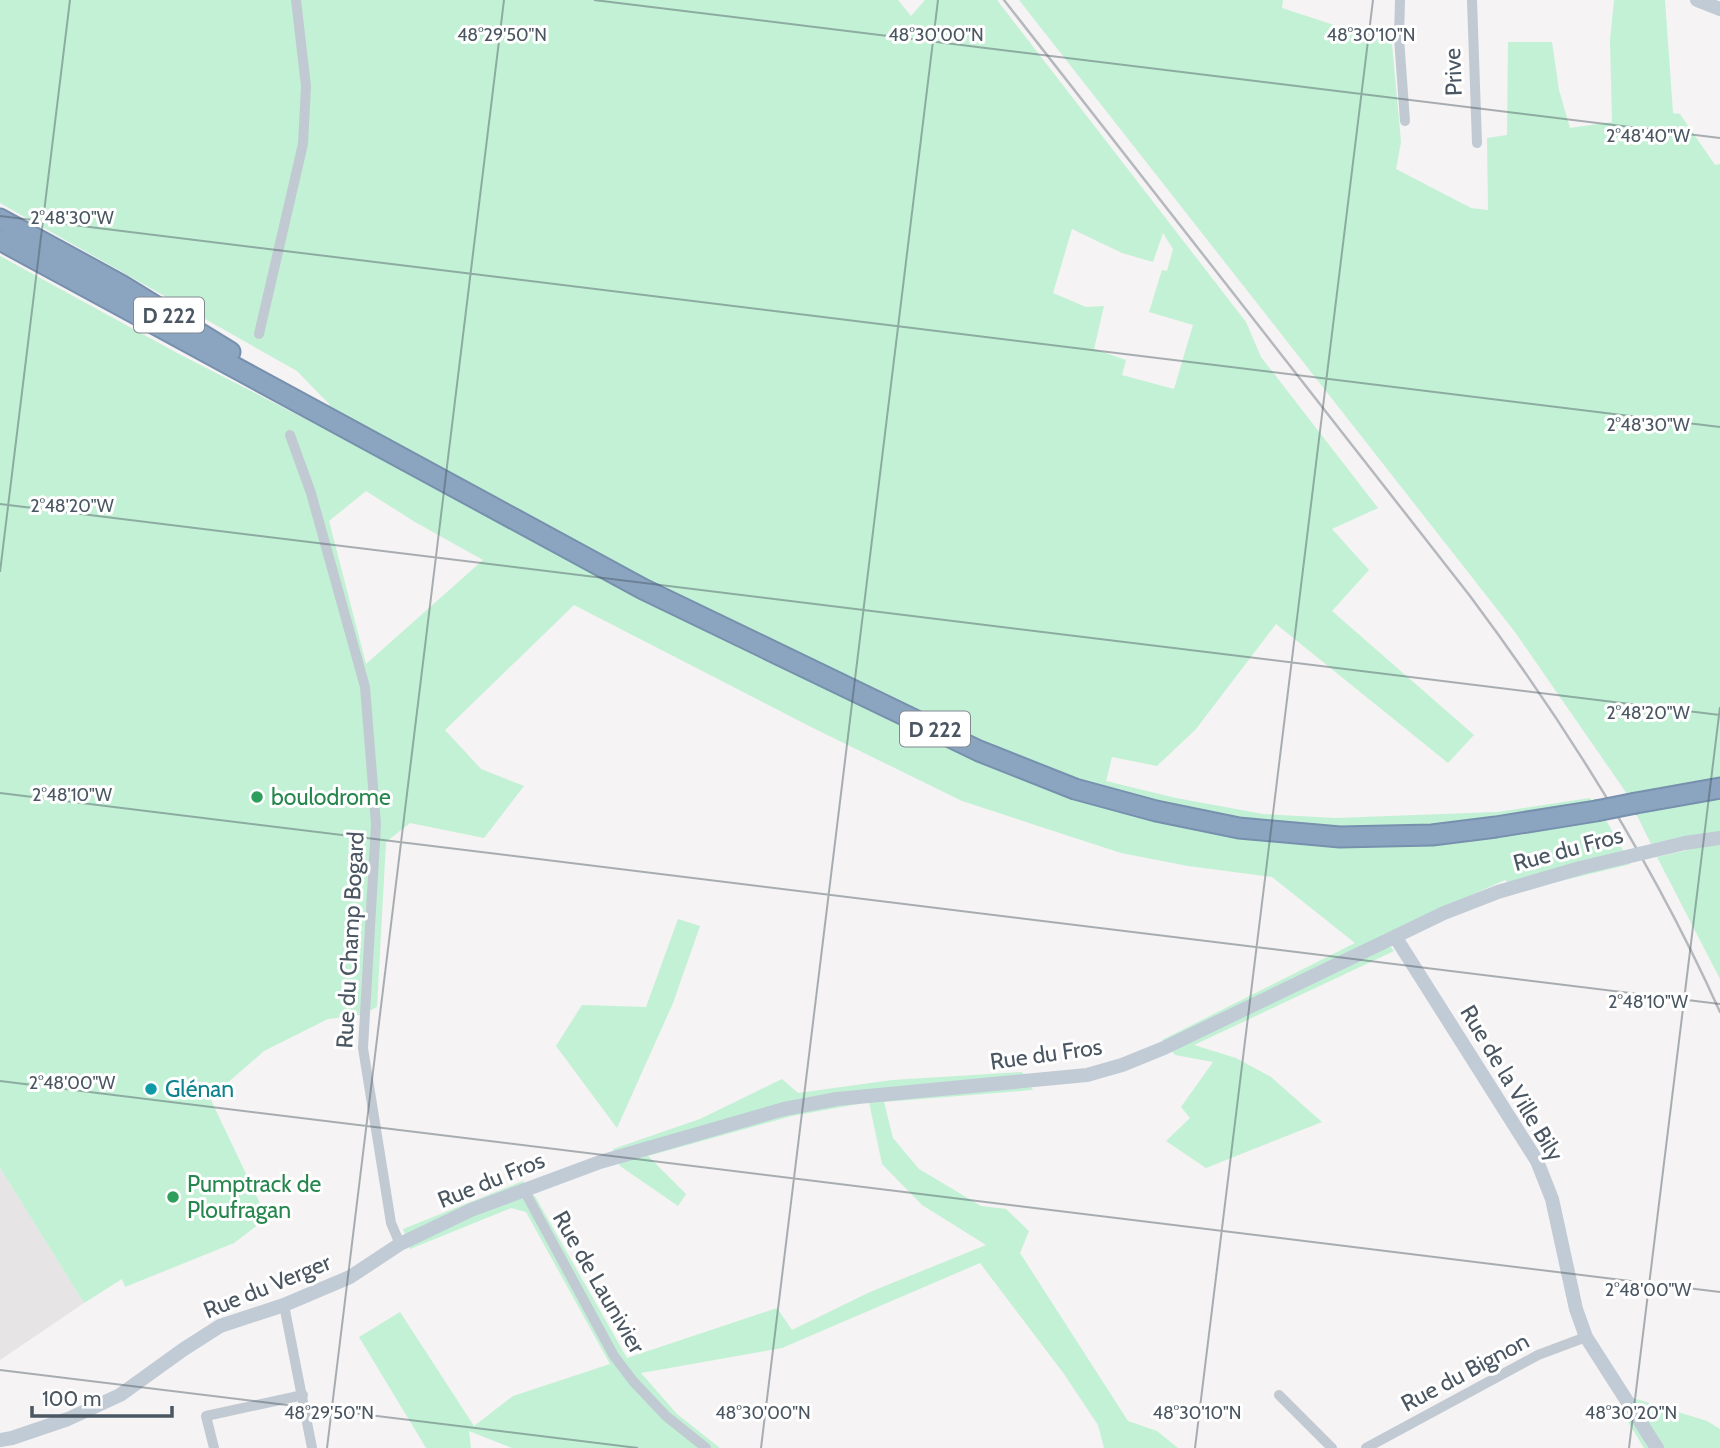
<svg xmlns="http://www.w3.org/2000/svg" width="1720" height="1448" font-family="Cabin,sans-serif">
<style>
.education{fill:#e6e4e5}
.green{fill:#c3f1d5;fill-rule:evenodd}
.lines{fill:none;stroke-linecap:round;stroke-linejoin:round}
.highway-casing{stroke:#7690ad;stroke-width:23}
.street{stroke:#c1cad2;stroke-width:10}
.secondary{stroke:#c1cbd6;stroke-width:14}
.highway{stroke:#8ba5c1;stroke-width:19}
.rail{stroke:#b5b8bd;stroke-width:2.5}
.highway-bridge-casing{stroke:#7690ad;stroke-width:23;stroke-linecap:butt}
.secondary-bridge{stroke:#c1cbd6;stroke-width:14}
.highway-bridge{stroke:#8ba5c1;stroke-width:19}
.ticks{fill:none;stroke:#4a5661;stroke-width:2;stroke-opacity:0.45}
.leisure-dot{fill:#2e9e5b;stroke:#fff;stroke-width:2.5}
.culture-dot{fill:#0f9aa8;stroke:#fff;stroke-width:2.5}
.labels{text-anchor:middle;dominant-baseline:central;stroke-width:6;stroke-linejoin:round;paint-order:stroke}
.shield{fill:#fff;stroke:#808990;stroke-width:2}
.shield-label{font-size:21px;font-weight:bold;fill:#4a5661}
.street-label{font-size:23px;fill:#4a5661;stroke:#fff}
.leisure-label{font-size:23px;fill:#27864d;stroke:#fff;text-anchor:start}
.culture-label{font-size:23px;fill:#0d838f;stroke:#fff;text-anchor:start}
.ticks-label{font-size:18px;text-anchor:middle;fill:#4a5661;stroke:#fff;stroke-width:6;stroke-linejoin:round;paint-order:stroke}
</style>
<rect width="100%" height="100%" fill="#f5f3f3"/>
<path class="education" d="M 0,1168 L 84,1303 L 0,1360 Z"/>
<g class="green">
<path d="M 0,0 L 898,0 L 911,16 L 925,0 L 997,0 L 1246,322 L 1261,357 L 1378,508 L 1332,529 L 1369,570 L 1332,611 L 1474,735 L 1448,763 L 1276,624 L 1196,729 L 1157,766 L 1112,757 L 1106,781 L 1176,798 L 1263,814 L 1335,818 L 1497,812 L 1590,798 L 1607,822 L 1631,864 L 1520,891 L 1505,880 L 1382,935 L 1394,951 L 1194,1045 L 1236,1058 L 1271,1077 L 1322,1122 L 1206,1168 L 1166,1141 L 1190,1118 L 1181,1107 L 1213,1062 L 1175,1055 L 1162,1040 L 1355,943 L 1272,877 L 1188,866 L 1121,853 L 962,801 L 811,727 L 574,605 L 445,730 L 481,769 L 524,786 L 484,838 L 410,823 L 386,842 L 377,1007 L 361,1015 L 328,1019 L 264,1051 L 210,1098 L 267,1218 L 234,1243 L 125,1287 L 122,1279 L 84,1303 L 0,1168 L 0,256 L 179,354 L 317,425 L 330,405 L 297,371 L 0,203 ZM 1072,229 L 1122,253 L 1153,262 L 1163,233 L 1173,249 L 1167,271 L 1162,270 L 1149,312 L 1193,325 L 1174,389 L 1122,375 L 1126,360 L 1094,349 L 1104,306 L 1086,307 L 1053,293 ZM 366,491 L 415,522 L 483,560 L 366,664 L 329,521 Z"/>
<path d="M 1019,0 L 1283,0 L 1282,8 L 1392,44 L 1401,142 L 1396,169 L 1471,208 L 1488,210 L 1487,138 L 1507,135 L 1508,42 L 1552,42 L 1559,90 L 1570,128 L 1612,122 L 1610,40 L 1614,0 L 1665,0 L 1673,113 L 1680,114 L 1715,165 L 1720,164 L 1720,979 L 1657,857 L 1692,849 L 1683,837 L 1651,844 L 1625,791 L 1515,632 Z"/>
<path d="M 678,919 L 700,926 L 673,1003 L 617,1128 L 556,1046 L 582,1005 L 646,1007 Z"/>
<path d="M 1022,1072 L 1033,1090 L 884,1102 L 893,1138 L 919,1169 L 981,1206 L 1006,1209 L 1029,1231 L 1020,1253 L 1128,1421 L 1157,1431 L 1178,1448 L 1104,1448 L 1098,1425 L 1064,1374 L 980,1263 L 782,1348 L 641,1373 L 677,1414 L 720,1448 L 512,1448 L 469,1431 L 471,1448 L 426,1448 L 359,1337 L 400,1312 L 474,1426 L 513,1396 L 610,1364 L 526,1212 L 511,1208 L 410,1249 L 403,1229 L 523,1181 L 536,1198 L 627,1358 L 777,1308 L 792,1330 L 870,1292 L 986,1245 L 922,1205 L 882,1164 L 869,1102 L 792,1116 L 648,1156 L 686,1194 L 678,1206 L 620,1166 L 613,1149 L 700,1119 L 782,1079 L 798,1093 L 892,1080 Z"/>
<path d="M 1633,1398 L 1707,1421 L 1720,1429 L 1720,1448 L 1644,1448 L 1619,1407 Z"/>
</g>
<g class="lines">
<g class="highway-casing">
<g id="highway">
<path d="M 0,219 L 121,285 L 230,352"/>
<path d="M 0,240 L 643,589 L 979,751 L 1075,789 L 1156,811 L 1239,828 L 1340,837 L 1432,835 L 1496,827 L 1596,811"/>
<path d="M 1636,803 L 1720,788"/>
</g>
</g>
<g class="street">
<path d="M 1400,0 L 1399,38 L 1405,121"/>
<path d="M 1472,0 L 1477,143"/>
<path d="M 259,334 L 303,144 L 306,86 L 296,0"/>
<path d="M 290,435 L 311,493 L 365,687 L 376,824 L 363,1048 L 391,1223 L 400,1244"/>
<path d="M 524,1190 L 614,1356 L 633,1381 L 666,1416 L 706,1448"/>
<path d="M 284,1305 L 312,1448"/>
<path d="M 1279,1395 L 1332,1448"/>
<path d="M 214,1448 L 206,1416 L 303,1395"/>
<path d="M 1366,1448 L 1538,1355 L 1586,1337"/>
</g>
<g class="secondary">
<path d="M 1697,0 L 1720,9"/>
<path d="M 1685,843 L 1720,838"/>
<path d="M 1396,938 L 1537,1161 L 1552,1199 L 1576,1309 L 1586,1337 L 1657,1448"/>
<path d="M 0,1440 L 12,1438 L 68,1419 L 120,1395 L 184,1349 L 220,1326 L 284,1305 L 350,1277 L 400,1244 L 471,1210 L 600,1162 L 784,1109 L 837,1099 L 1087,1075 L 1122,1065 L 1164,1048 L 1444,913 L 1498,892 L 1580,868"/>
</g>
<use href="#highway" class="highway"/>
<path class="rail" d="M 1004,0 L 1470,596 C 1567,726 1653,863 1720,1012"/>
<g class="highway-bridge-casing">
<path id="highway-bridge" d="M 1596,811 L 1636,803"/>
</g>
<path class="secondary-bridge" d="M 1580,868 L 1685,843"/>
<use href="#highway-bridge" class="highway-bridge"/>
</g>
<path class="ticks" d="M 594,0 L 1720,138M 0,216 L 1720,427M 0,504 L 1720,715M 0,572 L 70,0M 0,793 L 1720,1004M 0,1081 L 1720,1292M 0,1370 L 638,1448M 327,1448 L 504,0M 761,1448 L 938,0M 1195,1448 L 1373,0M 1629,1448 L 1720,707"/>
<g class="leisure-dot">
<circle cx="257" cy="797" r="7"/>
<circle cx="173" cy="1197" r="7"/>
</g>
<circle class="culture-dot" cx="151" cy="1089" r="7"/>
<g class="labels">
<g class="shield">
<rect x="134" y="297.5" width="70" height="35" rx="5"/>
<rect x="900" y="711.5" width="70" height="35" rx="5"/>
</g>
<g class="shield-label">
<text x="169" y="315">D 222</text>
<text x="935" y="729">D 222</text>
</g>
<g class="street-label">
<text transform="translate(1453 72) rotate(-92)">Prive</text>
<text transform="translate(1568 849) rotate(-15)">Rue du Fros</text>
<text transform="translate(350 940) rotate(-87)">Rue du Champ Bogard</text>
<text transform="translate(1046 1054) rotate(-8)">Rue du Fros</text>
<text transform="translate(1512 1083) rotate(59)">Rue de la Ville Bily</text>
<text transform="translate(491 1180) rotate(-22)">Rue du Fros</text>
<text transform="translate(599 1282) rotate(60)">Rue de Launivier</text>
<text transform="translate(267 1286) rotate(-22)">Rue du Verger</text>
<text transform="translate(1465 1372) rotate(-28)">Rue du Bignon</text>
</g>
<g class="leisure-label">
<text x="271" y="797">boulodrome</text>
<text x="187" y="1184">Pumptrack de<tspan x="187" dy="26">Ploufragan</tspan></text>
</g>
<g class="culture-label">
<text x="165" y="1089">Glénan</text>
</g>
</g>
<g class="ticks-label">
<text x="502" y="41">48°29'50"N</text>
<text x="936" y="41">48°30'00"N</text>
<text x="1371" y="41">48°30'10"N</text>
<text x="1648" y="142">2°48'40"W</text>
<text x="72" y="224">2°48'30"W</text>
<text x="1648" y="431">2°48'30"W</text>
<text x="72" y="512">2°48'20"W</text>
<text x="1648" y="719">2°48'20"W</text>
<text x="72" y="801">2°48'10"W</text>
<text x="1648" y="1008">2°48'10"W</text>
<text x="72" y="1089">2°48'00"W</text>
<text x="1648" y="1296">2°48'00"W</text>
<text x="329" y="1419">48°29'50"N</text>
<text x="763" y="1419">48°30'00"N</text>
<text x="1197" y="1419">48°30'10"N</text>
<text x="1631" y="1419">48°30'20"N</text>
</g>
<path d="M32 1406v10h140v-10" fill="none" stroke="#4a5661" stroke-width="3.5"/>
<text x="42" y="1406" font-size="21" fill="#4a5661" stroke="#ffffff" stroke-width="5" paint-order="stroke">100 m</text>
</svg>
